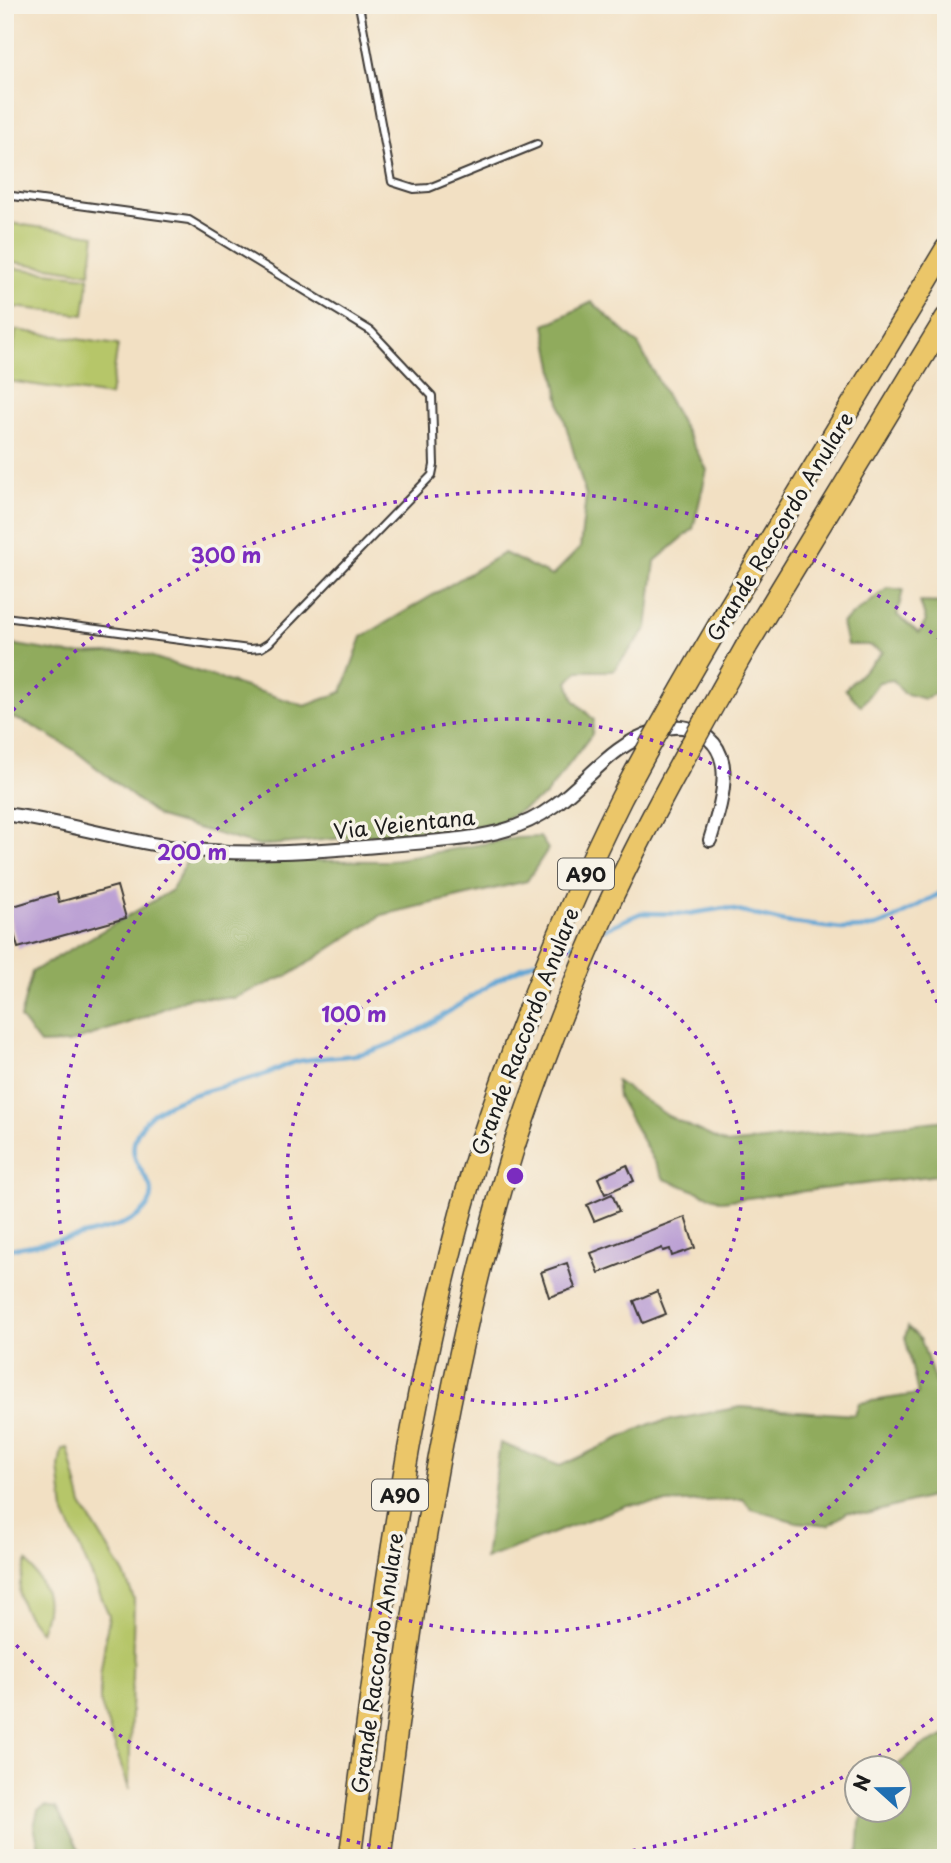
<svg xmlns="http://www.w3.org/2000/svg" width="951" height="1863" font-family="'Playpen Sans',sans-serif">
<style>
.green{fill:#b6c669;stroke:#697142;stroke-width:2}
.forest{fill:#90ab5d;stroke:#56643c;stroke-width:2}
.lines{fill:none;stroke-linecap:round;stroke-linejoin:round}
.stream{stroke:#5ea4d4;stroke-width:4.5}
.building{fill:#bca1d4}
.lane-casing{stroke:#3c3935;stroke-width:10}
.street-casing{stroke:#3c3935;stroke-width:16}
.highway-casing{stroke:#3c3935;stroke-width:24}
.lane{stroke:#fff;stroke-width:6}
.street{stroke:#fff;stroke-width:12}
.highway{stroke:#ebc669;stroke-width:21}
.highway-bridge-casing{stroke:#3c3935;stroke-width:24;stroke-linecap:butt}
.highway-bridge{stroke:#ebc669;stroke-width:21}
.ring{fill:none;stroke:#7b2cbf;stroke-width:3.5;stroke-dasharray:3.5 7}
.labels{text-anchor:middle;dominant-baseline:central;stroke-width:7;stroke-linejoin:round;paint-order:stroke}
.shield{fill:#f7f3e8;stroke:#5e5c59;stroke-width:2}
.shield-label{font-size:19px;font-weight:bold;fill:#1c1c1c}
.street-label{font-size:21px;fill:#1c1c1c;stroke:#f7f3e8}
.centre{fill:#7b2cbf;stroke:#f7f3e8;stroke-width:3.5}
.ring-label{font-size:21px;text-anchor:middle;font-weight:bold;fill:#7b2cbf;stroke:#f7f3e8;stroke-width:7;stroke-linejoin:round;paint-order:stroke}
</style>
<rect width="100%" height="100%" fill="#f7f3e8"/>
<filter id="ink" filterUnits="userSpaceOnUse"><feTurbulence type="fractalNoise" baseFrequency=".0143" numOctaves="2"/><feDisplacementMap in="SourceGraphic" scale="14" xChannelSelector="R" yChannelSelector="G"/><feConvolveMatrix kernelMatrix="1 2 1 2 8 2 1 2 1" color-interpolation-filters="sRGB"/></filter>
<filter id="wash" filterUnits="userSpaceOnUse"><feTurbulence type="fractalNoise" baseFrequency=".00686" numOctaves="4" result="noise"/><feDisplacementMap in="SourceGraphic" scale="28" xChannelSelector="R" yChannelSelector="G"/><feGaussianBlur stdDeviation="1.57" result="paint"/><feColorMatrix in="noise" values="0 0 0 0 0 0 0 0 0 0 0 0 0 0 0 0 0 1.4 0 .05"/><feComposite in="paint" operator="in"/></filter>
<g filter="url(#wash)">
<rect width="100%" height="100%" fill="#f2e0c3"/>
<g class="green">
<path d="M 9,223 L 95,235 L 90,273 L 5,261 Z"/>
<path d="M 5,267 L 89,277 L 84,315 L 5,306 Z"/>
<path d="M 16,330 L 118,345 L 110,396 L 8,381 Z"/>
<path d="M 68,1448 L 82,1505 L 124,1574 L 134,1599 L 129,1789 L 100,1701 L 100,1677 L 109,1615 L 64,1512 L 59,1467 L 62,1449 Z"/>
<path d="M 27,1561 C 46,1590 53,1598 40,1632 C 18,1604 13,1596 27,1561 Z"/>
</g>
<g class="forest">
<path d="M 592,302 L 638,344 L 707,470 L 693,529 L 655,561 L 647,628 L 613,671 L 578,671 L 568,682 L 574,700 L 594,720 L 592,734 L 545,796 L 497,824 L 259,846 L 159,817 L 74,750 L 29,724 L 5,715 L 5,643 L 70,654 L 137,652 L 305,706 L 342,692 L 362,637 L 504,553 L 552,576 L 580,548 L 586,496 L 561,408 L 545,325 Z"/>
<path d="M 888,588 L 903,590 L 897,615 L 919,633 L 926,621 L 920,602 L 946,603 L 946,688 L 924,699 L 903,693 L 893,680 L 879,682 L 861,706 L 845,689 L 883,652 L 868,645 L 847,645 L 842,623 Z"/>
<path d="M 540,837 L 548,849 L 527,881 L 382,915 L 291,974 L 234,998 L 190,997 L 140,1019 L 68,1043 L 40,1044 L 20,1018 L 32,972 L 172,890 L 187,860 L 387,861 L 516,838 Z"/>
<path d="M 616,1081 L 668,1116 L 727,1144 L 946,1120 L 946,1174 L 722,1201 L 664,1179 L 618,1097 Z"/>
<path d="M 908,1327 L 921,1340 L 936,1385 L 946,1384 L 946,1493 L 866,1514 L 848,1512 L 829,1525 L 796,1522 L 751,1509 L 743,1499 L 627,1505 L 485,1559 L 500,1443 L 560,1466 L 650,1424 L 741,1407 L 855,1415 L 859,1403 L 918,1394 L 905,1337 Z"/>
<path d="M 946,1735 L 946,1858 L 858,1858 L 860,1823 L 865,1811 L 898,1811 L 898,1769 L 894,1768 L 920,1747 Z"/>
<path d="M 45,1806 L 56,1808 L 84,1858 L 42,1858 L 34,1827 L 38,1810 Z"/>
</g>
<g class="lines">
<g class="stream">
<path d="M 605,929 L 641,913 L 687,914 L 725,908 L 785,922 L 842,929 L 863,928 L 877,926 L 892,920 L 946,890"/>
<path d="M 560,950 L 584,939"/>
<path d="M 5,1250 C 35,1244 117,1232 138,1216 C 178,1183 117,1172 138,1132 C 143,1123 150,1114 160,1109 C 183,1094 232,1085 260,1076 C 272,1073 283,1065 295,1062 C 318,1056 344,1059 368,1052 C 417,1038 455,1006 497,980 C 510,972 526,966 540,959"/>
</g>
</g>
<g id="blocks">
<g class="building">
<path d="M 117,886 L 126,918 L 18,948 L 7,908 L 57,893 L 59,902 Z"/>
<path d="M 627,1165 L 634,1181 L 605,1194 L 598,1178 Z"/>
<path d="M 612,1194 L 619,1211 L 594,1221 L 587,1205 Z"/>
<path d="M 685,1217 L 695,1248 L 672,1256 L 670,1249 L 663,1251 L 662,1248 L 599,1273 L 591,1253 Z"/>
<path d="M 567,1263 L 575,1288 L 549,1297 L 541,1272 Z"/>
<path d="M 657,1291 L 666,1314 L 643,1323 L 634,1301 Z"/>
</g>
</g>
</g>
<g filter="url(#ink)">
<use href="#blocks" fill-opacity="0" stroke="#3c3935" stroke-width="2"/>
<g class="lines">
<g class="lane-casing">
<g id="lane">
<path d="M 359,5 L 392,182 L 414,189 L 429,188 L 537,144"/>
<path d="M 5,195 L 189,220 L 371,331 L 432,396 L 434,465 L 432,475 L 269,643 L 261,648 L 249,649 L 5,617"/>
</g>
</g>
<g class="street-casing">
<path id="street" d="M 5,814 C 63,822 119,840 177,848 C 246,857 318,851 388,845 C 425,842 461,841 498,832 C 518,827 538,818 555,805 C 590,779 612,744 656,731 C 666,728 676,725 687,728 C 742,742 722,801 710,840"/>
</g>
<g class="highway-casing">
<g id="highway">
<path d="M 720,623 L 946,249"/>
<path d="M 746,647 L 946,318"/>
<path d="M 350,1858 C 381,1616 410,1372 482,1139"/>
<path d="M 380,1858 C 411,1617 443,1376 515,1143"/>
</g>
</g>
<use href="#lane" class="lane"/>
<use href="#street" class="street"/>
<use href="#highway" class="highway"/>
<g class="highway-bridge-casing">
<g id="highway-bridge">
<path d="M 482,1139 C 521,1023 566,909 621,799 C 652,739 686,681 720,623"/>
<path d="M 515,1143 C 542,1064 571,986 606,910 C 648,820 697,734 746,647"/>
</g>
</g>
<use href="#highway-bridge" class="highway-bridge"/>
</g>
</g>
<g class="ring">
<circle cx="515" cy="1176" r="228"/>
<path d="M944 1332A457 457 0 1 1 944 1020"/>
<path d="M941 1712A685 685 0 0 1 863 1766M852 1772A685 685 0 0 1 587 1857M443 1857A685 685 0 0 1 6 1634M6 718A685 685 0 0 1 941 640"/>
</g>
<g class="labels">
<g class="shield">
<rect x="558" y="858.5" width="56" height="31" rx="5"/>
<rect x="372" y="1479.5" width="56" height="31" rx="5"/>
</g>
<g class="shield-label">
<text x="586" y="874">A90</text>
<text x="400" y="1495">A90</text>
</g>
<g class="street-label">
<text transform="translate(779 526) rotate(-59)">Grande Raccordo Anulare</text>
<text transform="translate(404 823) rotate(-6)">Via Veientana</text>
<text transform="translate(524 1031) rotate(-69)">Grande Raccordo Anulare</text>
<text transform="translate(376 1663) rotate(-82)">Grande Raccordo Anulare</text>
</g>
</g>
<circle cx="515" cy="1176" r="10" class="centre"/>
<g class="ring-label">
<text x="226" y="563">300 m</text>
<text x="192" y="860">200 m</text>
<text x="354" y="1022">100 m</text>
</g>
<rect width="951" height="1863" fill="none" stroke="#f7f3e8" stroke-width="28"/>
<g transform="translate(878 1789) rotate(291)"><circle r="33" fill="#f7f3e8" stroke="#9f9d96" stroke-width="2"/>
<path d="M0-5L12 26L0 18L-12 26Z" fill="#1f6fb2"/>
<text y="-10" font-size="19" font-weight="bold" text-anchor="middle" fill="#1c1c1c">N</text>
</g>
</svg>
